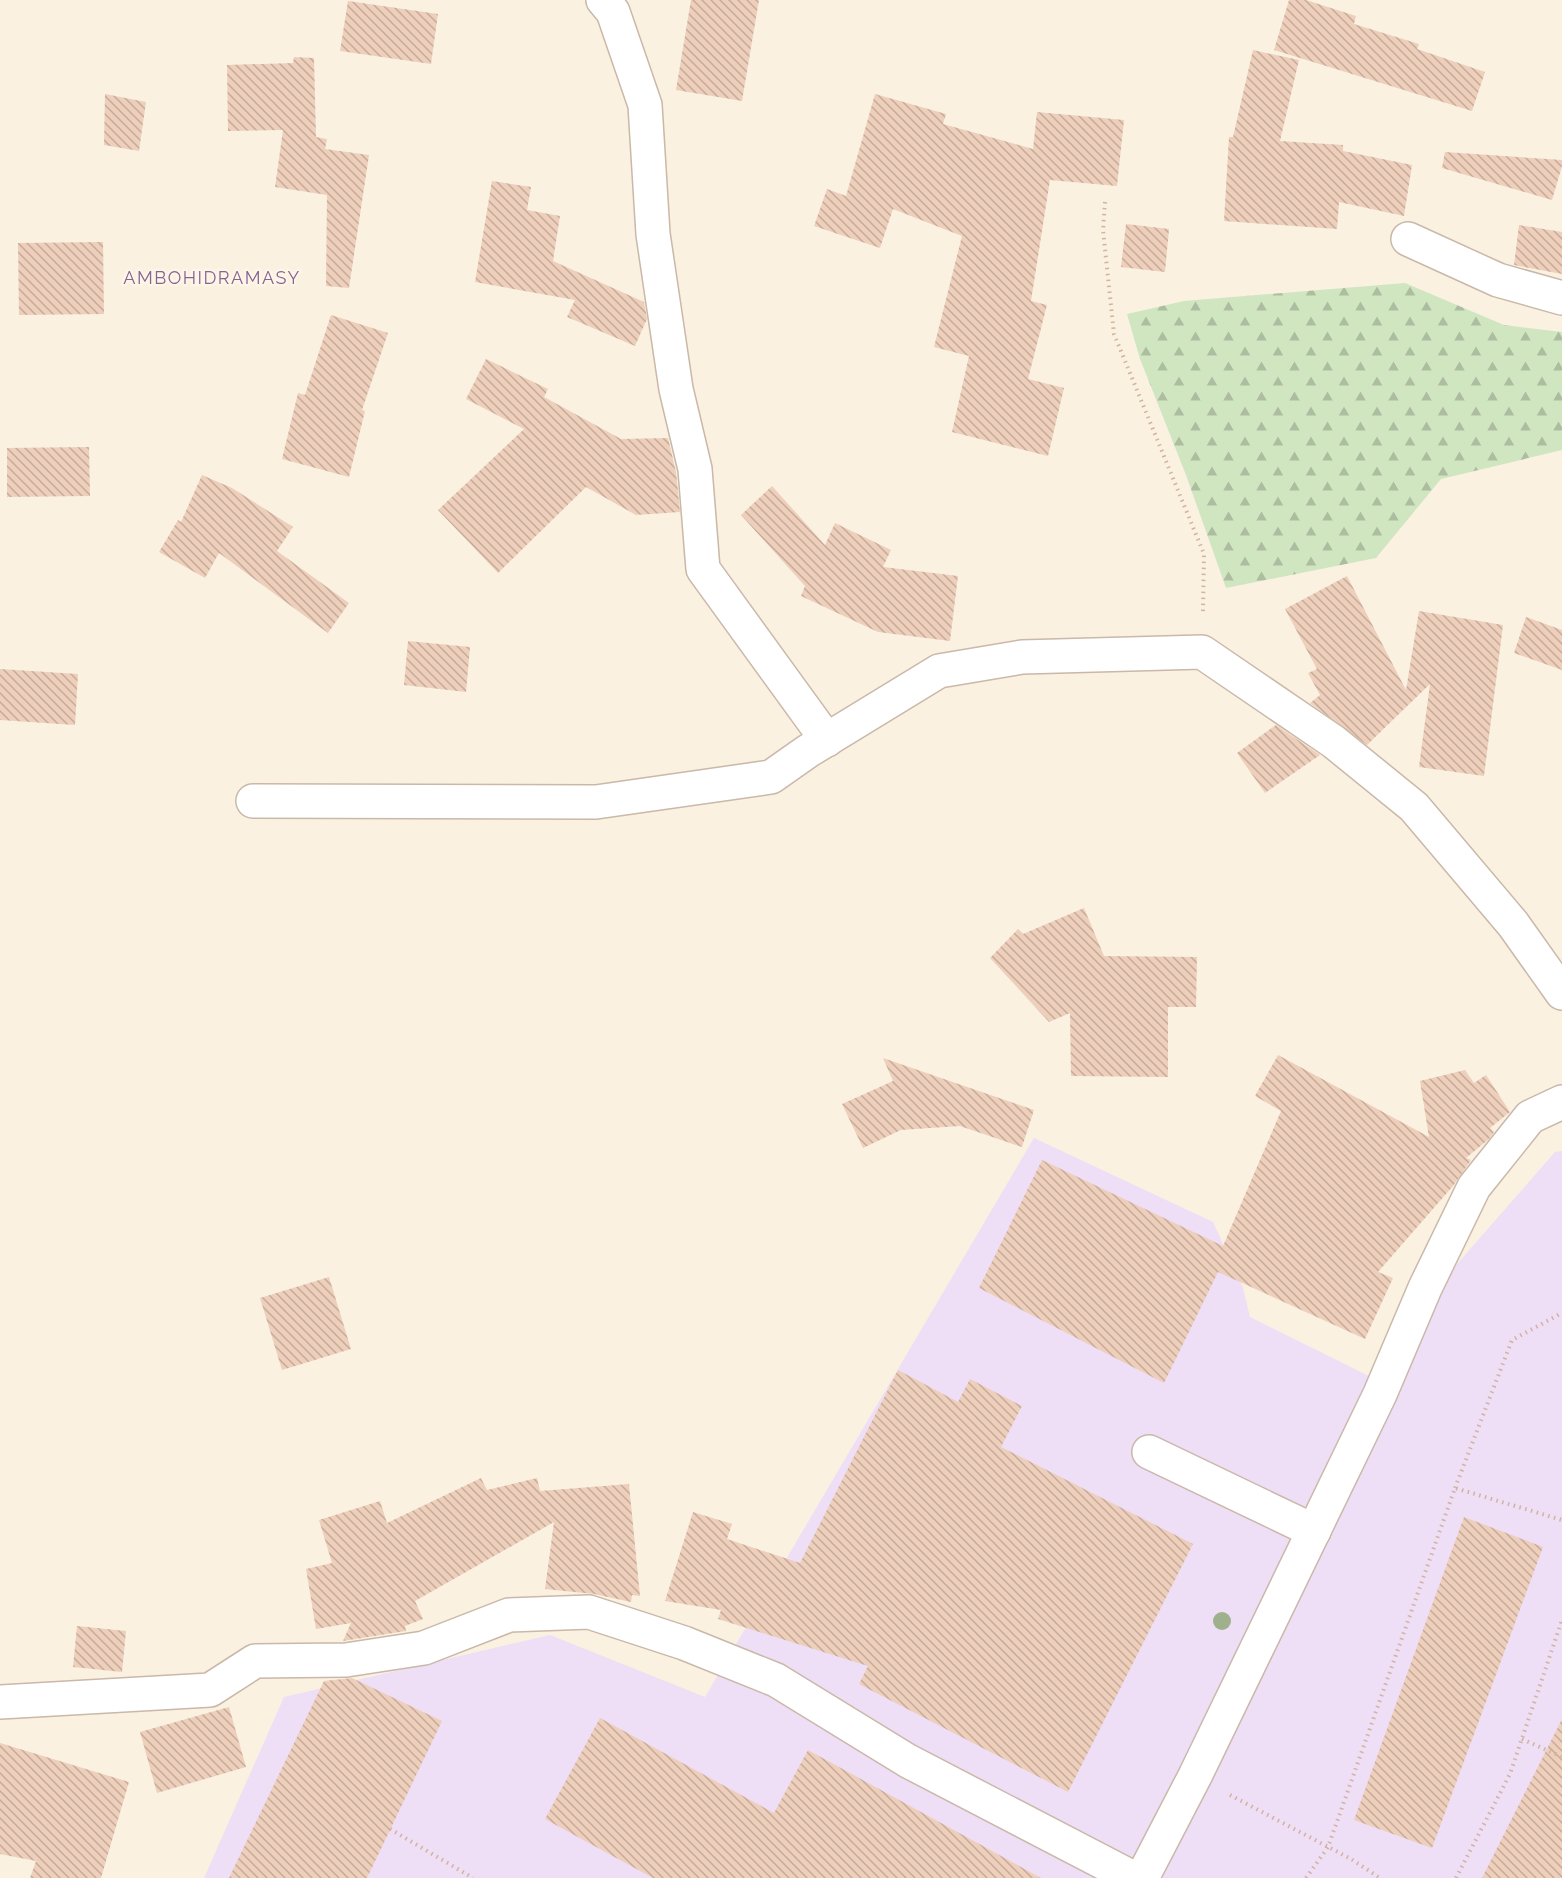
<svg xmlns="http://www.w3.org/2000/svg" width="1562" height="1878" font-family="Raleway,sans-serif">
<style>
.education{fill:#eedef6}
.forest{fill:url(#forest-firs)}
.building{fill:url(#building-back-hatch)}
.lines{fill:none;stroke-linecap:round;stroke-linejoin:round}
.minor-casing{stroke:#cab8a9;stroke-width:36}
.path{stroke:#d2b39e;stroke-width:4;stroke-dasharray:1.5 4.5;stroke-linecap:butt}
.minor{stroke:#fff;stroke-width:33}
.tree{fill:#9fb08c}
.labels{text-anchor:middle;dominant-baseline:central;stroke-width:5;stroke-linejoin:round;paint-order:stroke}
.neighbourhood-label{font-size:18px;letter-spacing:1.5px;fill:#846693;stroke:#fef5e7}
</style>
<defs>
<pattern id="forest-firs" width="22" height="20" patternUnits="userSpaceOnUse" patternTransform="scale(1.5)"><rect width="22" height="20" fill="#d0e6c1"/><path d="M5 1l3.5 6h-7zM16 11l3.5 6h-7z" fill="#adbd9f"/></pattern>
<pattern id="building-back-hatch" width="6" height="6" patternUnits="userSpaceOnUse" patternTransform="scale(1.5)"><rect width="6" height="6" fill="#eecfbb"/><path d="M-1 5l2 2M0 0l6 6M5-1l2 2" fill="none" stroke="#c5ab9a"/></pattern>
</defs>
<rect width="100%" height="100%" fill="#faf1e1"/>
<path class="education" d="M 1034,1138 L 1213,1222 L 1243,1288 L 1250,1317 L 1391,1387 L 1457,1264 L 1555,1152 L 1562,1151 L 1562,1878 L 204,1878 L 284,1697 L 550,1635 L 705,1697 Z"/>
<path class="forest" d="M 1405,283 L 1504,325 L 1562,332 L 1562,450 L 1441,479 L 1376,558 L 1226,588 L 1186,475 L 1140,359 L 1127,314 L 1184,301 Z"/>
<g class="building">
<path d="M 691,0 L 759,0 L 742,101 L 676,90 Z"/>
<path d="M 1289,0 L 1306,0 L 1356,16 L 1354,24 L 1419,44 L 1417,49 L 1485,72 L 1472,111 L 1274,50 Z"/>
<path d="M 348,1 L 438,14 L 431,64 L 340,51 Z"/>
<path d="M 1253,50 L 1299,60 L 1280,141 L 1343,145 L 1343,151 L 1412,165 L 1404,216 L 1339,202 L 1337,229 L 1224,221 L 1229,137 L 1233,137 Z"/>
<path d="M 294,57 L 314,58 L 316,137 L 327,139 L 325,149 L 369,155 L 349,288 L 326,286 L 327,195 L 275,187 L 283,130 L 228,131 L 227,65 L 293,63 Z"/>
<path d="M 105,94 L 146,102 L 139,151 L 104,145 Z"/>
<path d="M 875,94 L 946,114 L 943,124 L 1033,149 L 1037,112 L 1124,120 L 1117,186 L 1050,180 L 1031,301 L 1047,305 L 1028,379 L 1064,388 L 1048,456 L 952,432 L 969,356 L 934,347 L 962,236 L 893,209 L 880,248 L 814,226 L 827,189 L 846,196 Z"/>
<path d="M 1445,152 L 1562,160 L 1562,166 L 1552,200 L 1442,168 Z"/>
<path d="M 492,181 L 531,187 L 527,210 L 560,216 L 553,261 L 644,302 L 647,319 L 635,346 L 567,317 L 575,300 L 475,282 Z"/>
<path d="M 1126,224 L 1169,229 L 1165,272 L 1121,267 Z"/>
<path d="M 1519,225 L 1562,232 L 1562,274 L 1514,265 Z"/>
<path d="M 103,242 L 104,314 L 19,315 L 18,243 Z"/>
<path d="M 331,315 L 388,333 L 362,410 L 365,411 L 349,477 L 282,459 L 298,393 L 305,395 Z"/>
<path d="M 486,359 L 548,389 L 544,397 L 621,439 L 668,438 L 676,472 L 680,512 L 636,515 L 586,487 L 498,573 L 438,510 L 524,429 L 466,399 Z"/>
<path d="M 89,447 L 90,496 L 7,497 L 7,448 Z"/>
<path d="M 202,475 L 232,488 L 293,527 L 277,551 L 349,603 L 328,633 L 219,553 L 205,578 L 159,552 L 178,520 L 181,522 Z"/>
<path d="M 772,486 L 825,545 L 835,523 L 891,550 L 883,567 L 958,576 L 950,641 L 878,632 L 801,596 L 805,586 L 741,515 Z"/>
<path d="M 1347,576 L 1406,690 L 1419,611 L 1503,625 L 1484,776 L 1419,767 L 1430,684 L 1367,745 L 1310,703 L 1320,695 L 1308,673 L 1317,669 L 1285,609 Z"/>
<path d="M 1526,617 L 1562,630 L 1562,670 L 1514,653 Z"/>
<path d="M 408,641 L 470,647 L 466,692 L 404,685 Z"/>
<path d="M 0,669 L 78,674 L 75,725 L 0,720 Z"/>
<path d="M 1276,725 L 1320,755 L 1265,793 L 1237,753 Z"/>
<path d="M 1084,908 L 1104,956 L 1197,957 L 1196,1007 L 1168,1007 L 1168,1077 L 1071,1076 L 1070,1013 L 1049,1022 L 990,958 L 1018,929 L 1023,934 Z"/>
<path d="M 1278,1055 L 1429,1137 L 1420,1081 L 1465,1070 L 1474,1083 L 1486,1075 L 1510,1112 L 1490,1128 L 1494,1132 L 1489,1139 L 1466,1158 L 1471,1160 L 1453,1186 L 1378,1272 L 1393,1278 L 1365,1339 L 1218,1272 L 1164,1383 L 979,1288 L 1042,1160 L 1223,1246 L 1281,1111 L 1255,1096 Z"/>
<path d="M 883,1058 L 1034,1110 L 1022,1147 L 960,1126 L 901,1130 L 863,1148 L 842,1104 L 893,1081 Z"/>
<path d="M 329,1277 L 351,1349 L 282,1370 L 260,1298 Z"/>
<path d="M 898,1370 L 958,1402 L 970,1379 L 1022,1406 L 1001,1447 L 1193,1544 L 1068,1792 L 859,1684 L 868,1666 L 718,1619 L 721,1610 L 665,1601 L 693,1512 L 732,1524 L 727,1539 L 800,1563 Z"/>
<path d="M 481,1478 L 487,1490 L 537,1478 L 540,1491 L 629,1484 L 640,1596 L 632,1595 L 631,1602 L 594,1594 L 545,1589 L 554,1522 L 415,1601 L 423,1619 L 405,1626 L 406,1631 L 343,1641 L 351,1623 L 316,1629 L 306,1569 L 332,1563 L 319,1520 L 380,1501 L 387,1523 Z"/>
<path d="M 1464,1517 L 1543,1547 L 1432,1848 L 1354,1820 Z"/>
<path d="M 77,1626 L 126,1631 L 122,1672 L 73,1667 Z"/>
<path d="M 352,1678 L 442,1721 L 367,1878 L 229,1878 L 324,1681 Z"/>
<path d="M 229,1707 L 246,1767 L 157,1793 L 140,1732 Z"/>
<path d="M 600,1718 L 774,1813 L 808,1750 L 1041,1878 L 653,1878 L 545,1819 Z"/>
<path d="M 1562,1719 L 1562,1878 L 1482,1878 Z"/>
<path d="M 0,1743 L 129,1782 L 101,1878 L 30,1878 L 36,1861 L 0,1854 Z"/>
</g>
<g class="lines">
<g class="minor-casing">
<g id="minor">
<path d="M 603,0 L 613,12 L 645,105 L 653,234 L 676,389 L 695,469 L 703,569 L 827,740"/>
<path d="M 1408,239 L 1498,280 L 1562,298"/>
<path d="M 253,801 L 596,802 L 771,777 L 808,751 L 939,671 L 1022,657 L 1202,652 L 1334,742 L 1414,807 L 1513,924 L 1562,993"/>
<path d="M 1149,1452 L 1314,1531"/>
<path d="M 0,1702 L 210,1690 L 255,1661 L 346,1660 L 424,1648 L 509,1615 L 589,1612 L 684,1643 L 776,1680 L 908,1761 L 1133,1878"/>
<path d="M 1142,1878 L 1195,1776 L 1380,1394 L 1425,1288 L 1474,1187 L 1530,1117 L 1562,1102"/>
</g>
</g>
<g class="path">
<path d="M 1105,202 L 1103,230 L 1114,334 L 1204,554 L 1203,612"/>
<path d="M 1455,1488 L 1512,1340 L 1562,1313"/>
<path d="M 1522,1739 L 1562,1757"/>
<path d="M 1230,1795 L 1351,1859 L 1380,1878"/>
<path d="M 390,1829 L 473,1878"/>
<path d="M 1306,1878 L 1328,1847 L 1455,1488 L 1562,1520"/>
<path d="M 1456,1878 L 1510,1774 L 1562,1620"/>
</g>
<use href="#minor" class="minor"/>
</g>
<circle class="tree" cx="1222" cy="1621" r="9"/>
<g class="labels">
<g class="neighbourhood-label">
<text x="212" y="277">AMBOHIDRAMASY</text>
</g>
</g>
</svg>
